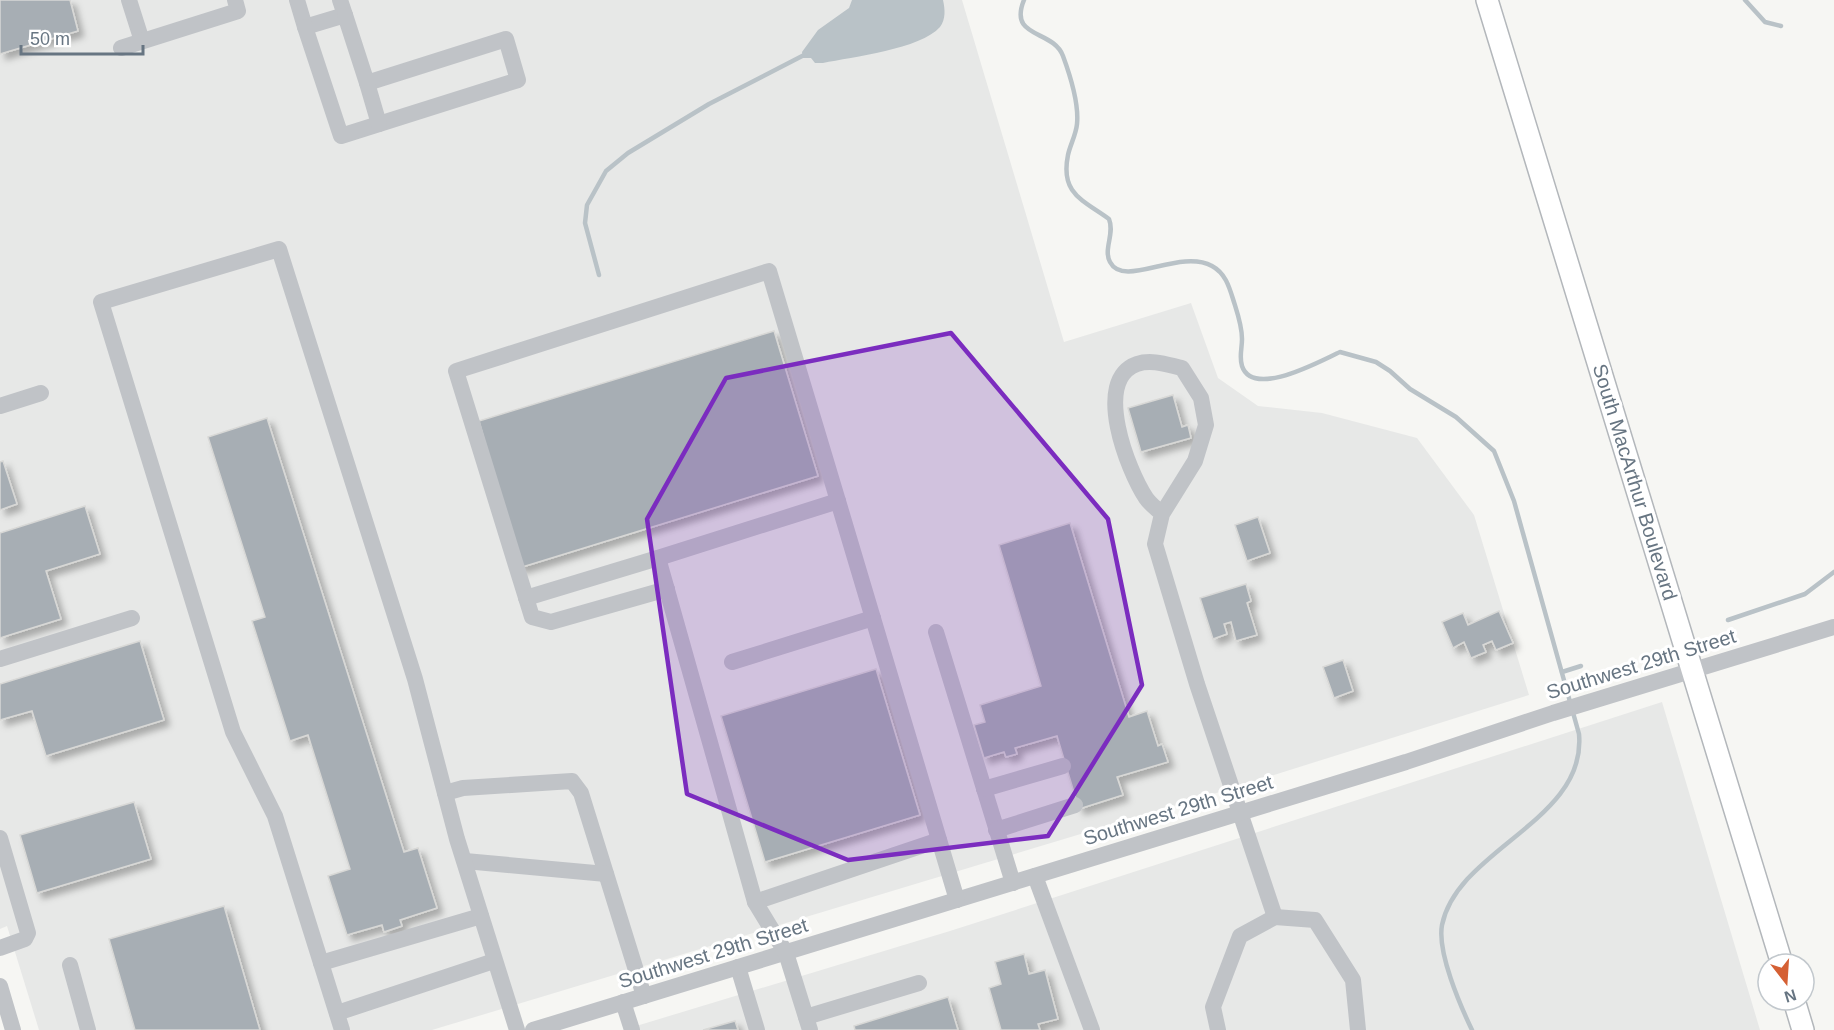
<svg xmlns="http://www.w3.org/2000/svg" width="1834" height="1030" font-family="Arial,sans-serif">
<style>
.built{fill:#e7e8e7}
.water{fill:#b9c2c7}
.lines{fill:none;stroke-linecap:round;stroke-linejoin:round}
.stream{stroke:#b9c2c7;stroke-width:4.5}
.building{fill:#a7aeb4;stroke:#d8d8d6;stroke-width:1.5;filter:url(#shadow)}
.major-casing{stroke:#b3b7bb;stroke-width:24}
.minor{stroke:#c0c3c7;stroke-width:16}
.major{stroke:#fff;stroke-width:21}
.marked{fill:#7b2cbf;fill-opacity:0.2;stroke:#7b2cbf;stroke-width:4.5;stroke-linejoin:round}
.labels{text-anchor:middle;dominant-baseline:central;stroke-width:6;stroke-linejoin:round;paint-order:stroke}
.street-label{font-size:20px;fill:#677582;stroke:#fff}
</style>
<defs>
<filter id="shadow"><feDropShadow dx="5.5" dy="5.5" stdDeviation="3" flood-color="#0004"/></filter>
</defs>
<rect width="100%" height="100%" fill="#f6f6f3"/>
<g class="built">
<path d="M 0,0 L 962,0 L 1064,342 L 1191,303 L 1218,378 L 1258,406 L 1322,413 L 1417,438 L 1474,515 L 1529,695 L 1210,795 L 432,1030 L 39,1030 L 7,926 L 0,929 Z"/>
<path d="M 1662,702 L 1760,1030 L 623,1030 L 950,931 Z"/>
</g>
<path class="water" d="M 852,0 L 943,0 C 945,9 946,19 940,27 C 921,49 852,57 823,63 L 815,63 L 811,58 L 803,58 L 802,52 L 818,30 L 849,8 Z"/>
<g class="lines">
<g class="stream">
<path d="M 1024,0 C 1008,39 1053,29 1063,56 C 1070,75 1079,104 1077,124 C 1076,135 1070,145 1068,155 C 1060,194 1083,200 1109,219 C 1115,234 1103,249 1110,262 C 1124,289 1179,248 1212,266 C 1225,273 1229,286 1233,299 C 1237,312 1242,325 1242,339 C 1242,349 1239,357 1242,366 C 1253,399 1322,360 1340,352 L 1376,362 L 1390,371 L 1410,389 L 1456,417 L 1494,451 L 1514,501 L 1579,734 C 1587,821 1458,848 1442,925 C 1437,952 1460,1005 1472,1030"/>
<path d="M 1745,0 L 1765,22 L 1781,26"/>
<path d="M 599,275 L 585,223 L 587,205 L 606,171 L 628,153 L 709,104 L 808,53"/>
<path d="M 1728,620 L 1805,594 L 1834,572"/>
<path d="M 1562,672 L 1581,666"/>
</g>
</g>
<g class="building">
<path d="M 0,0 L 70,0 L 78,31 L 0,54 Z"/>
<path d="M 774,331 L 818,476 L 519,568 L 479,421 Z"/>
<path d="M 1173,395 L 1182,427 L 1188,425 L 1191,438 L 1141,452 L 1128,408 Z"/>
<path d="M 267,418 L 404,852 L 418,848 L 437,908 L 400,920 L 402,926 L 384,932 L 382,925 L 347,935 L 328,876 L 350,869 L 308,735 L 290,741 L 252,621 L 265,617 L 208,437 Z"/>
<path d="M 3,461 L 17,504 L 0,510 L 0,462 Z"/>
<path d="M 85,506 L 100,554 L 46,571 L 61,619 L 0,638 L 0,533 Z"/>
<path d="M 1258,517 L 1270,553 L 1247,561 L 1235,525 Z"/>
<path d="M 1070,523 L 1129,717 L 1147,711 L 1158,746 L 1162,744 L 1168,762 L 1117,777 L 1123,795 L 1079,809 L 1057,736 L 1015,748 L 1017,754 L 1006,757 L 1004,752 L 984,758 L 974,725 L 985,722 L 980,705 L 1041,686 L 999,545 Z"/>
<path d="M 1246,584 L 1251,601 L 1247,603 L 1257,635 L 1236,641 L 1231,622 L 1224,624 L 1227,634 L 1213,639 L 1200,598 Z"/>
<path d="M 1499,611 L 1513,643 L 1496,650 L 1492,641 L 1483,645 L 1486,652 L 1471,658 L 1464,642 L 1453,648 L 1442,622 L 1463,613 L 1468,625 Z"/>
<path d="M 140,641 L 164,720 L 46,756 L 32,711 L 0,720 L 0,684 Z"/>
<path d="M 1343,660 L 1353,691 L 1334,698 L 1323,667 Z"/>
<path d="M 876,669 L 920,815 L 765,862 L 721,716 Z"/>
<path d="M 134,802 L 151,859 L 37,893 L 20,835 Z"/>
<path d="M 224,906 L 260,1030 L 135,1030 L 109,939 Z"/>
<path d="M 1024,954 L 1029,974 L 1045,970 L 1058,1019 L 1038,1024 L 1040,1030 L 1001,1030 L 989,988 L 1001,984 L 995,962 Z"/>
<path d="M 948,997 L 958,1030 L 855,1030 L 854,1026 Z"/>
<path d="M 735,1021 L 738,1030 L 703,1030 Z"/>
</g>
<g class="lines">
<g class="major-casing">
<g id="major">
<path d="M 1487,0 L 1782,964"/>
<path d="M 1794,1000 L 1803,1030"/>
</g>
</g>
<g class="minor">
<path d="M 129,0 L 142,41"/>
<path d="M 297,0 L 305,27 L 345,15 L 340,0"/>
<path d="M 305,27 L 341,136 L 518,80 L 506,39 L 367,83 L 345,15"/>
<path d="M 121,48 L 238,11 L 235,0"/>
<path d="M 367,83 L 379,124"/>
<path d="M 0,406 L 41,393"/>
<path d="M 1162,514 C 1157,509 1150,504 1146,498 C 1128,471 1092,380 1137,364 C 1152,359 1168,365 1182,368 L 1201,398 L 1206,425 L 1195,461 L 1162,514 L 1155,544 L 1197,684 L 1275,917"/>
<path d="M 667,589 L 551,622 L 532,617 L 456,371 L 769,271 L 838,501"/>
<path d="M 526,598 L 658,558"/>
<path d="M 936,632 L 1013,883"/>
<path d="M 0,659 L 132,618"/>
<path d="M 732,662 L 873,618"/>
<path d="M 984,789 L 1063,766"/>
<path d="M 445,793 L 463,788 L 572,781 L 581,793 L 644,996"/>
<path d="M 996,830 L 1075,805"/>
<path d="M 0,838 L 28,933 L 25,939 L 0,948"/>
<path d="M 465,861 L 606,874"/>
<path d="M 1035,876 L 1092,1030"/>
<path d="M 755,902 L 939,840"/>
<path d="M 321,963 L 481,916"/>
<path d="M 70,965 L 88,1030"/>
<path d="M 738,967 L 757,1030"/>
<path d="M 0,986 L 13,1030"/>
<path d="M 623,1002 L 632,1030"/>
<path d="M 337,1013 L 494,961"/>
<path d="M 806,1017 L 919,983"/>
<path d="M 342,1030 L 275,816 L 233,732 L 101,302 L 279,249 L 415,679 L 457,839 L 517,1030"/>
<path d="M 533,1030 L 1406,762 L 1553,713 L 1834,627"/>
<path d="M 810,1030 L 786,953 L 755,902 L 658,558 L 838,501 L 957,900"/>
<path d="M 1218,1030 L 1213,1007 L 1240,936 L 1275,917 L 1315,920 L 1353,980 L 1358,1030"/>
</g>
<use href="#major" class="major"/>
</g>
<path class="marked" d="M 951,333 L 1108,519 L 1142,685 L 1048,836 L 848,860 L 687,794 L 647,519 L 726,378 Z"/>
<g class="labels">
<g class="street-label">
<text transform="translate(1635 482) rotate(73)">South MacArthur Boulevard</text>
<text transform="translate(1641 664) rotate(-17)">Southwest 29th Street</text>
<text transform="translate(1178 810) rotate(-17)">Southwest 29th Street</text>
<text transform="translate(713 953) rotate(-17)">Southwest 29th Street</text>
</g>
</g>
<g transform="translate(1786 982) rotate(163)"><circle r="28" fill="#ffffff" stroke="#c2c8cd" stroke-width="1.5"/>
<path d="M0-4.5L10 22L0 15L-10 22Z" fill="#d56034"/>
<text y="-9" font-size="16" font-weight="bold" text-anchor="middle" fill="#677582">N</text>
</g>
<path d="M21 45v9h122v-9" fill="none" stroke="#677582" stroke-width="3"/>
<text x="30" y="45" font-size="18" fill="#677582" stroke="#ffffff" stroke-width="4.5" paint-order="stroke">50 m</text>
</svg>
